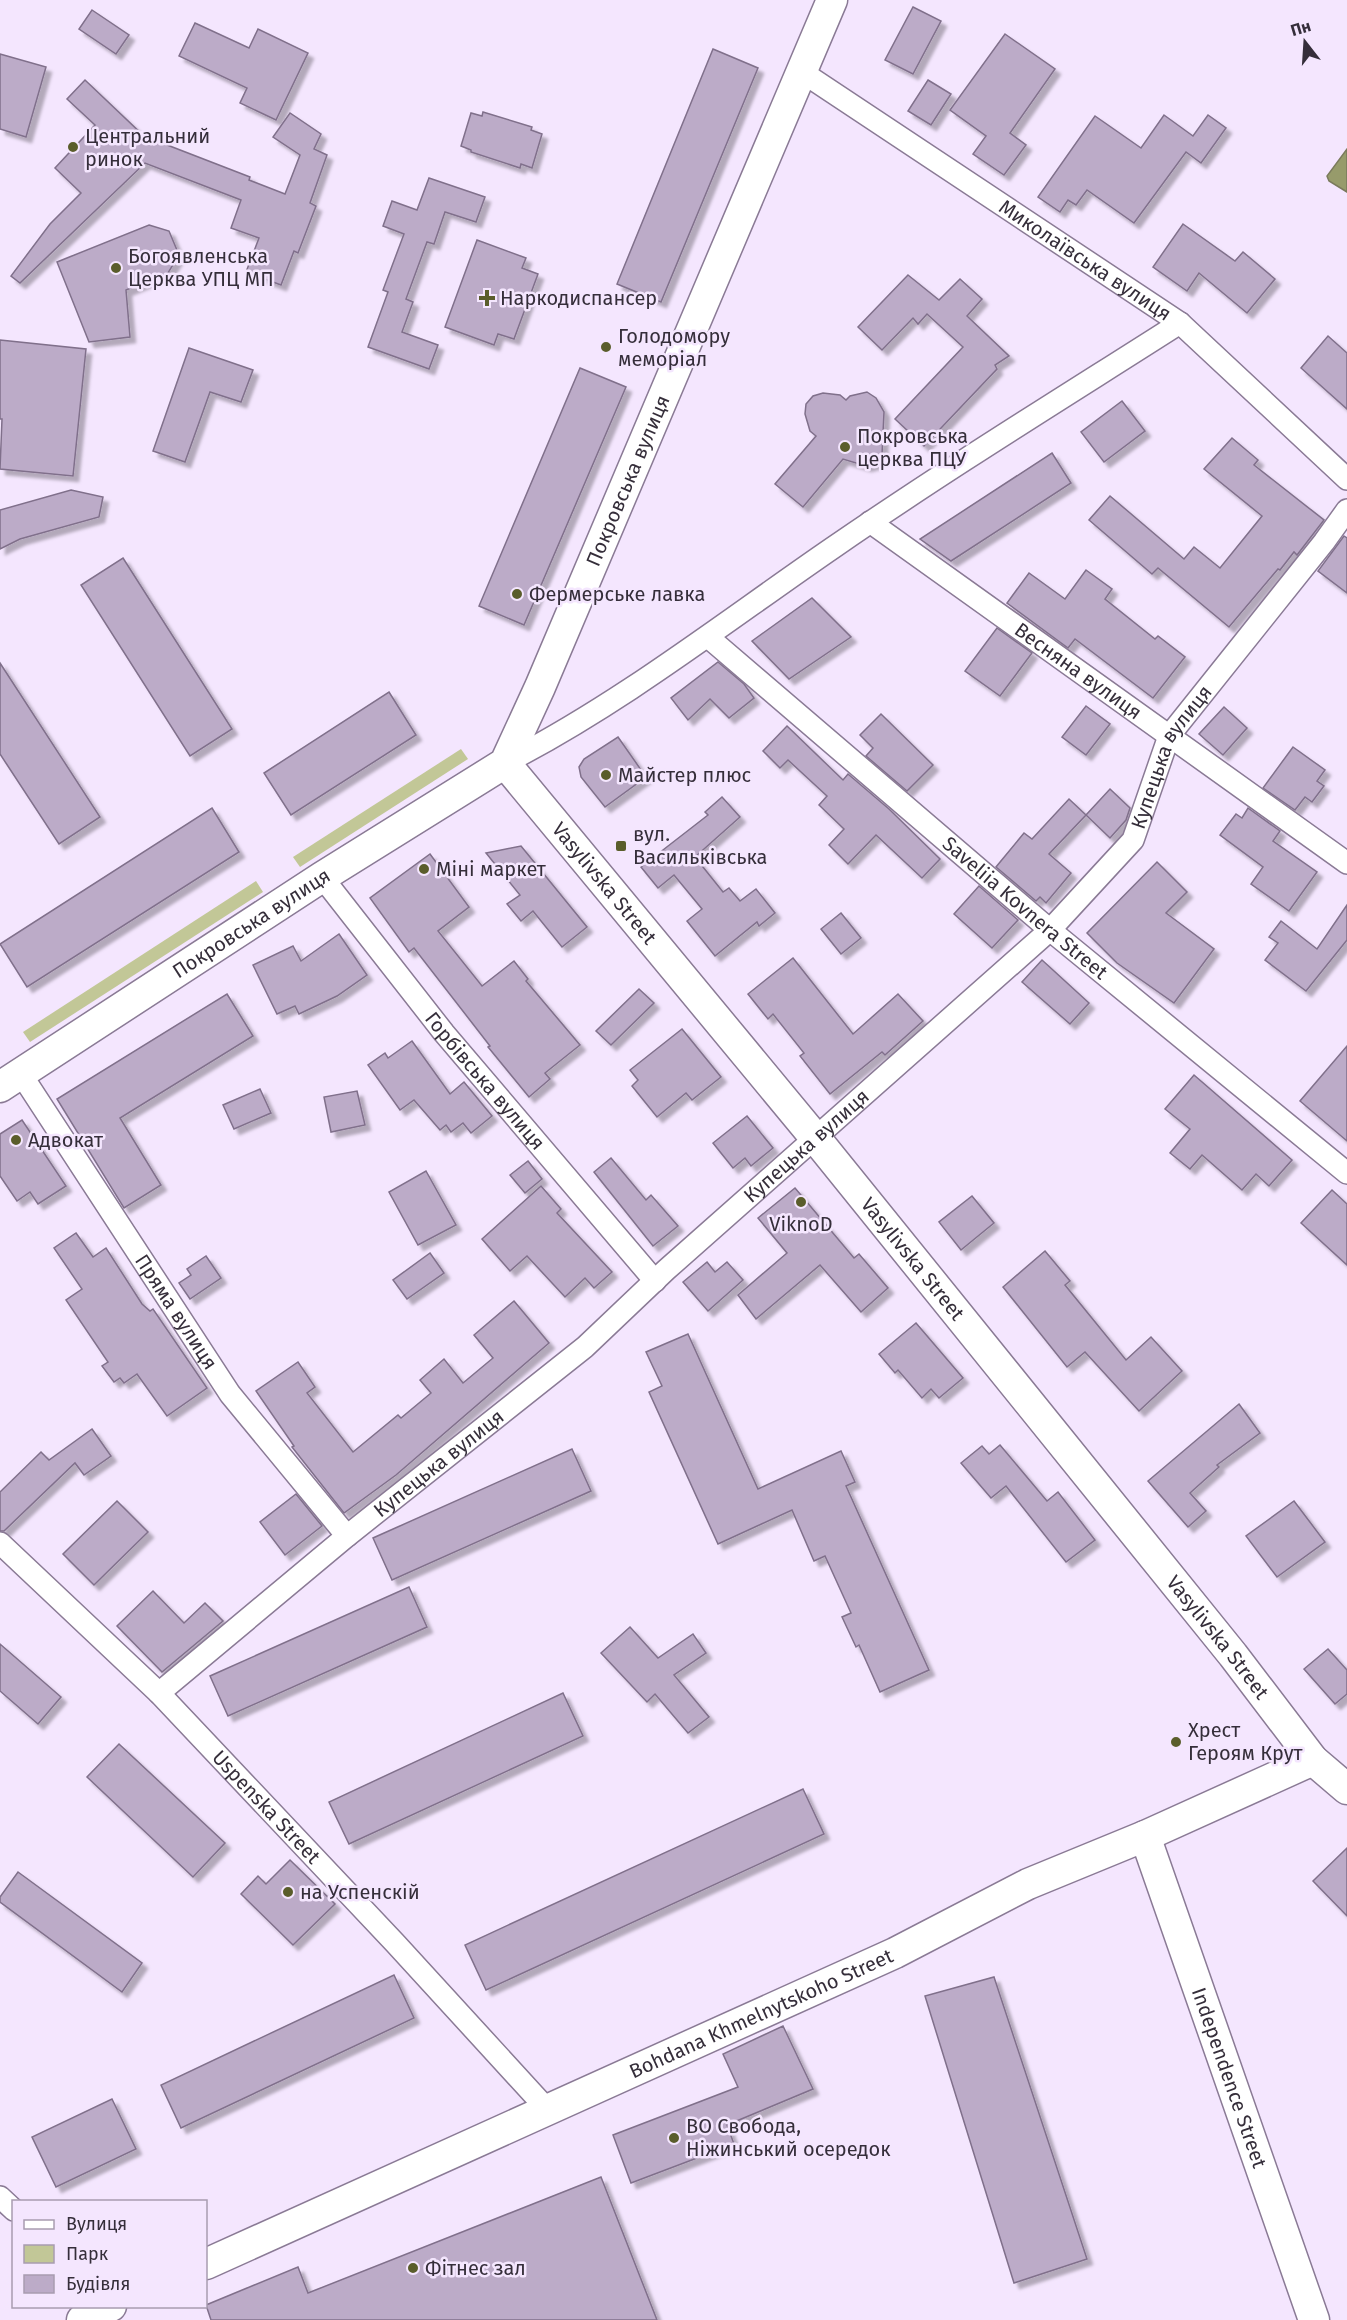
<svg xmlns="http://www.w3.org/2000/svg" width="1347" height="2320" font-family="'Fira Sans',sans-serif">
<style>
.green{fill:#c2c797}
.water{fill:#979b6b;stroke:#7a7a5c;stroke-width:1.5}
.building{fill:#bcabc8;stroke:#80708b;stroke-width:1.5;filter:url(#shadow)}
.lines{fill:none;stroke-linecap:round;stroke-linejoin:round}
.street-casing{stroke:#8a7a95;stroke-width:24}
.secondary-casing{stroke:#8a7a95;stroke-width:33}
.street{stroke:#fff;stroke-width:21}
.secondary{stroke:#fff;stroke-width:30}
.poi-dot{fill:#5a5d2b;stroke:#f4e6fe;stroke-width:2}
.labels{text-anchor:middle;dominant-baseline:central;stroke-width:5;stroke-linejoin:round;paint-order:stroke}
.poi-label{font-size:20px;fill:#352e3a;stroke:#f4e6fe;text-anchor:start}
.street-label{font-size:20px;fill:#352e3a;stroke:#f4e6fe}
</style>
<defs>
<filter id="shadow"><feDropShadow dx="5.5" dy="5.5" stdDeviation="1.5" flood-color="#0004"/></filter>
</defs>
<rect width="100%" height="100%" fill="#f4e6fe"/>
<g class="green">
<path d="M 461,749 L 468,759 L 300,867 L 293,857 Z"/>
<path d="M 256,881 L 263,892 L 30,1042 L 23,1032 Z"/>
</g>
<path class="water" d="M 1347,149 L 1347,192 L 1329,181 L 1327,176 Z"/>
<g class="building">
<path d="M 913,7 L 941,21 L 913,74 L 885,60 Z"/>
<path d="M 92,10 L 129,35 L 116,54 L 79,29 Z"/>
<path d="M 195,23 L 249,48 L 258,29 L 308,53 L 276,120 L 240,103 L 247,88 L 179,56 Z"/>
<path d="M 1005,34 L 1055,69 L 1010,133 L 1026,145 L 1004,175 L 973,154 L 986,136 L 950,110 Z"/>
<path d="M 713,49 L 758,68 L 661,302 L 617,284 Z"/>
<path d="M 0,54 L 46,67 L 26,137 L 0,129 Z"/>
<path d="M 85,80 L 144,136 L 250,177 L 249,180 L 285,194 L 300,155 L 273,137 L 290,113 L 321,134 L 314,149 L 327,155 L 310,203 L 316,206 L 298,253 L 294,251 L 281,285 L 246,272 L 259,238 L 231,228 L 241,200 L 145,163 L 20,283 L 11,276 L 50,224 L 81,193 L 55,168 L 95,125 L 67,99 Z"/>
<path d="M 928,80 L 951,94 L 931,125 L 908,111 Z"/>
<path d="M 483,112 L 532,127 L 531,130 L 542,134 L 532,168 L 521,164 L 520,168 L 471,152 L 471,150 L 461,146 L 471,113 L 482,116 Z"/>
<path d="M 1164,115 L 1193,136 L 1208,115 L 1226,128 L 1201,163 L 1186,152 L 1134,223 L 1087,190 L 1076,205 L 1068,200 L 1060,212 L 1038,197 L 1095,116 L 1141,148 Z"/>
<path d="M 429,178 L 485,197 L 476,222 L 445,212 L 434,244 L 427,242 L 406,299 L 413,302 L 402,332 L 438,345 L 429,369 L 368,347 L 388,292 L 383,290 L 404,234 L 383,226 L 392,201 L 417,210 Z"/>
<path d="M 1183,224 L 1235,261 L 1243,252 L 1275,279 L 1247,313 L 1199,273 L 1187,291 L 1153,267 Z"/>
<path d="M 149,225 L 169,231 L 179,255 L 168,273 L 126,290 L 130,337 L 89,342 L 57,262 Z"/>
<path d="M 477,240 L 526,258 L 522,268 L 538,274 L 514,339 L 498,334 L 494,345 L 445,327 Z"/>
<path d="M 908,275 L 939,300 L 960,279 L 982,299 L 967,316 L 1009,356 L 995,365 L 997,369 L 924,446 L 895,419 L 963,347 L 927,314 L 918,324 L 913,318 L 882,350 L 858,327 Z"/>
<path d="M 1328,336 L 1347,353 L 1347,409 L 1301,368 Z"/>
<path d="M 0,340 L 86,349 L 73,476 L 0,469 L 2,419 L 0,419 Z"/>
<path d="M 189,348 L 253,370 L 241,402 L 210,392 L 185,462 L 153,451 Z"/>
<path d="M 580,368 L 626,387 L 524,625 L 479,606 Z"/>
<path d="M 867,392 L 876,398 L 884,412 L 882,455 L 876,463 L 866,466 L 843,459 L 803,507 L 775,484 L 816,436 L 810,431 L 805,414 L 806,404 L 813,396 L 823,393 L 840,395 L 846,400 L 850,396 Z"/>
<path d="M 1122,401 L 1145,431 L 1104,462 L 1081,432 Z"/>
<path d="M 1232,438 L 1258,460 L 1254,465 L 1324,520 L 1297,555 L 1294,552 L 1280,570 L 1278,569 L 1229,627 L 1158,568 L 1152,574 L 1089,520 L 1110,496 L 1184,559 L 1194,547 L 1220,568 L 1262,516 L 1204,469 Z"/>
<path d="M 1052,453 L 1071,483 L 951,561 L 920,539 Z"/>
<path d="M 71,490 L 103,497 L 99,517 L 20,539 L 0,549 L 0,510 Z"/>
<path d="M 1344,536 L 1347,538 L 1347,593 L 1318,571 Z"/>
<path d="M 123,558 L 232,729 L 190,756 L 81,585 Z"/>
<path d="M 1086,570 L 1112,589 L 1105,599 L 1155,639 L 1158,636 L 1185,657 L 1153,698 L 1075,639 L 1068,648 L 1007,603 L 1029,573 L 1065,599 Z"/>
<path d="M 812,598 L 851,637 L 789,679 L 752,641 Z"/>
<path d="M 997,628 L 1032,653 L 1000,696 L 965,671 Z"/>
<path d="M 718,662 L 744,684 L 754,698 L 729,718 L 710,699 L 688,720 L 671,698 Z"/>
<path d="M 0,663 L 100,817 L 59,844 L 0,754 Z"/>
<path d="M 389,692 L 416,735 L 291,815 L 264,773 Z"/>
<path d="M 1086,706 L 1110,724 L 1086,755 L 1062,737 Z"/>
<path d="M 1224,707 L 1247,728 L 1223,755 L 1199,734 Z"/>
<path d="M 881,714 L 933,765 L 907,791 L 866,756 L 873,748 L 860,735 Z"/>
<path d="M 787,726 L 843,780 L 848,774 L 889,809 L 940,859 L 922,878 L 876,835 L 848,864 L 829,845 L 844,829 L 819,805 L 827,796 L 788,760 L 780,768 L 763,751 Z"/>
<path d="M 618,737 L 646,777 L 605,807 L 581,777 L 579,767 L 584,759 Z"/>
<path d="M 1293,747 L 1325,770 L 1317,781 L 1324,786 L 1312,802 L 1305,797 L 1295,810 L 1263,788 Z"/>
<path d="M 1110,789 L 1130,808 L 1126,820 L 1110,838 L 1086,815 Z"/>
<path d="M 722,797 L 740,817 L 695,857 L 723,892 L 729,888 L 740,901 L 756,889 L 775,913 L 759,926 L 757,922 L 715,956 L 687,921 L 702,909 L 674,875 L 658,888 L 641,867 L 708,815 L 705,812 Z"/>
<path d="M 1069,799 L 1086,815 L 1049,854 L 1071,873 L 1046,903 L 1040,897 L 1036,901 L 996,867 L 1024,833 L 1032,839 Z"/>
<path d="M 212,808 L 239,852 L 27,987 L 0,944 Z"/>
<path d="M 1248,808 L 1280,831 L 1273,841 L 1317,872 L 1289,911 L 1251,884 L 1263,867 L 1220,835 L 1236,814 L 1242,818 Z"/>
<path d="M 521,846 L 587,927 L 562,947 L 533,911 L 521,921 L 507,904 L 520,895 L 486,853 Z"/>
<path d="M 430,854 L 469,907 L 438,931 L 482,986 L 514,961 L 528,979 L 526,981 L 580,1045 L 545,1073 L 550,1079 L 529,1097 L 488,1047 L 490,1046 L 414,948 L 409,952 L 370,898 Z"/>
<path d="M 1157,862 L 1187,892 L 1166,913 L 1214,949 L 1174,1003 L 1117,963 L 1087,933 Z"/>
<path d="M 979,886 L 1018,920 L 992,948 L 954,914 Z"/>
<path d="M 1347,905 L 1347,940 L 1306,991 L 1265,960 L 1278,943 L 1269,937 L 1281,921 L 1317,949 Z"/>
<path d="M 841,913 L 861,938 L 841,954 L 821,929 Z"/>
<path d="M 339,934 L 367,975 L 337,996 L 299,1014 L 295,1006 L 277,1014 L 253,965 L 293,946 L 301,961 Z"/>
<path d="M 793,958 L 853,1034 L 898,994 L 923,1021 L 885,1055 L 882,1052 L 830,1094 L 800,1056 L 804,1053 L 773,1014 L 768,1019 L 748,994 Z"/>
<path d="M 1042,960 L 1089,1003 L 1070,1024 L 1022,982 Z"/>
<path d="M 639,989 L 654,1003 L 611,1045 L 596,1031 Z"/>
<path d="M 227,994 L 253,1036 L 120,1118 L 161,1185 L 124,1208 L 57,1099 Z"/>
<path d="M 682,1029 L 721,1077 L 692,1100 L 686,1093 L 657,1117 L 632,1086 L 638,1080 L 630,1070 Z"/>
<path d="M 412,1041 L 450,1094 L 464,1082 L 492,1116 L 471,1133 L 463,1123 L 451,1132 L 446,1125 L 440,1130 L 414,1100 L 400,1110 L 368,1065 L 385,1053 L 388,1058 Z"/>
<path d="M 1347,1046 L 1347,1141 L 1300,1101 Z"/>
<path d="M 1194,1075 L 1292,1160 L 1269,1186 L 1256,1174 L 1242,1190 L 1202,1155 L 1190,1169 L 1170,1153 L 1190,1129 L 1165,1109 Z"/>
<path d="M 260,1089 L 271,1113 L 234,1129 L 223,1105 Z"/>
<path d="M 357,1091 L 365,1125 L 331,1132 L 324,1097 Z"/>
<path d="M 747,1116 L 773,1148 L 751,1166 L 745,1158 L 733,1168 L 713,1143 Z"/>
<path d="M 22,1120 L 66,1186 L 38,1204 L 30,1192 L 17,1201 L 0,1176 L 0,1134 Z"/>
<path d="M 611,1158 L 646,1200 L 651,1195 L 678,1226 L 653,1246 L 594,1172 Z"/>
<path d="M 528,1161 L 542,1179 L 525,1193 L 510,1175 Z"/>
<path d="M 426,1171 L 456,1225 L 418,1245 L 389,1192 Z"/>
<path d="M 541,1186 L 561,1209 L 557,1213 L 612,1272 L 594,1288 L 585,1278 L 565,1297 L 527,1256 L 510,1271 L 482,1239 Z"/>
<path d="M 795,1188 L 854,1258 L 859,1254 L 888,1288 L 861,1312 L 820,1265 L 756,1319 L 738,1295 L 787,1253 L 758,1218 Z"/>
<path d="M 1332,1190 L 1347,1204 L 1347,1265 L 1301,1223 Z"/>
<path d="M 972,1196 L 994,1223 L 961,1250 L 939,1222 Z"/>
<path d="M 76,1233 L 93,1257 L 106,1248 L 142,1304 L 150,1311 L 153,1309 L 207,1388 L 167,1416 L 137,1374 L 124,1383 L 120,1378 L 114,1382 L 102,1366 L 108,1362 L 66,1300 L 82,1289 L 54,1248 Z"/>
<path d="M 1045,1251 L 1070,1281 L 1065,1285 L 1126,1360 L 1151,1337 L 1182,1371 L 1139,1411 L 1085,1352 L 1067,1367 L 1003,1287 Z"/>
<path d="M 430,1253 L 444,1273 L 407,1299 L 393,1280 Z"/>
<path d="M 206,1256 L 221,1278 L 190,1299 L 179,1283 L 191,1275 L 187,1269 Z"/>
<path d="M 707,1262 L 715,1272 L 727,1262 L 743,1280 L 708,1311 L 683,1282 Z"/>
<path d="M 514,1301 L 549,1343 L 396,1475 L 344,1513 L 292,1447 L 294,1446 L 256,1391 L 298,1362 L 315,1387 L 307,1393 L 353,1452 L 398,1415 L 401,1418 L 431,1393 L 420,1380 L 444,1359 L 463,1383 L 493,1358 L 474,1335 Z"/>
<path d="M 916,1323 L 963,1378 L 939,1398 L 931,1389 L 922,1398 L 898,1370 L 895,1373 L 879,1354 Z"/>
<path d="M 688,1334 L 758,1489 L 841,1451 L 855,1482 L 846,1486 L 929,1670 L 880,1692 L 859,1645 L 856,1647 L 842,1617 L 851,1613 L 825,1556 L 814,1561 L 792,1510 L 718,1544 L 649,1392 L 662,1386 L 646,1352 Z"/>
<path d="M 1239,1404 L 1260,1433 L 1217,1465 L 1219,1467 L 1190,1493 L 1206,1511 L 1188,1527 L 1148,1481 Z"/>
<path d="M 92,1429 L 111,1456 L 84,1475 L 75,1463 L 4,1531 L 0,1531 L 0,1492 L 41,1452 L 49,1460 Z"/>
<path d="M 1000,1445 L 1047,1501 L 1058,1492 L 1095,1540 L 1066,1562 L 1006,1486 L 991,1498 L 961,1463 L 982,1446 L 989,1454 Z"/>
<path d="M 572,1449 L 591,1491 L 392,1580 L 373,1538 Z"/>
<path d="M 296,1494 L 322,1526 L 285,1555 L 260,1522 Z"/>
<path d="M 117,1501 L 148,1532 L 94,1585 L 63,1554 Z"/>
<path d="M 1294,1501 L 1325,1542 L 1277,1577 L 1246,1536 Z"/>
<path d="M 409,1587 L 427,1627 L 228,1716 L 210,1676 Z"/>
<path d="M 153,1591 L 184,1623 L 205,1603 L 223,1621 L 162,1672 L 117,1626 Z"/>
<path d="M 630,1627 L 658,1658 L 693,1634 L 706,1653 L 674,1675 L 709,1717 L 688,1733 L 655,1694 L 647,1702 L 601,1653 Z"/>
<path d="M 0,1644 L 61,1697 L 38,1724 L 0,1691 Z"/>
<path d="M 1328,1649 L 1347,1670 L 1347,1694 L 1335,1704 L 1304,1669 Z"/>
<path d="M 563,1693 L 583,1736 L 349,1844 L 329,1802 Z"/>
<path d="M 119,1744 L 225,1843 L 193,1877 L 87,1777 Z"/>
<path d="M 803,1789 L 824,1834 L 486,1990 L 465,1945 Z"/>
<path d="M 1347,1848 L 1347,1916 L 1313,1881 Z"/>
<path d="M 290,1860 L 335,1904 L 293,1945 L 241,1894 L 258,1876 L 266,1884 Z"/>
<path d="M 18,1872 L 142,1963 L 122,1992 L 0,1902 L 0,1897 Z"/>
<path d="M 394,1975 L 414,2018 L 181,2128 L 161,2085 Z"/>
<path d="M 994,1977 L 1087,2259 L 1014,2283 L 925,1996 Z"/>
<path d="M 783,2026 L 813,2089 L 727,2125 L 734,2144 L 631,2183 L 613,2135 L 738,2087 L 723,2054 Z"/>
<path d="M 112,2099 L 136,2149 L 56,2187 L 32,2137 Z"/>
<path d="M 601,2177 L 657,2320 L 211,2320 L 206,2305 L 298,2267 L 308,2293 Z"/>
</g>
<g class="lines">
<g class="street-casing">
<g id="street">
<path id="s1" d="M 802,72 L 1180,323 L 1347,479"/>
<path id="s2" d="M 870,522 L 1347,863"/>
<path id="s3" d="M 708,637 L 1050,930 L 1347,1173"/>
<path d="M 505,763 C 622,703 726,621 834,547 C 947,469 1064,397 1180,323"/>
<path id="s4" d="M 322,877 L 444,1033 L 655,1281"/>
<path id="s5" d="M 21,1074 L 230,1394 L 347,1536"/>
<path id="s6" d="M 0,1543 L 159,1693 L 395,1943 L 546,2108"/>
<path id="s7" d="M 159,1693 L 347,1536 L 585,1347 L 666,1270 L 1050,930 L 1133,840 L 1169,736 L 1324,542 L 1347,510"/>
<path d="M 0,2197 L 14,2210"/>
</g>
</g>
<g class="secondary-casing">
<g id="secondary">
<path id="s8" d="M 505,763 L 817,1140 L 1233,1655 L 1313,1760 L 1347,1789"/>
<path id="s9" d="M 0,1087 L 322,877 L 505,763 L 540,687 L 832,0"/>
<path id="s10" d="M 1145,1836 L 1314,2320"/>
<path id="s11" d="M 206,2264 L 895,1953 L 1028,1884 L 1145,1836 L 1313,1760"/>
<path d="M 82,2320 L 111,2306"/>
</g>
</g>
<use href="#street" class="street"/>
<use href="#secondary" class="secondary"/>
</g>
<g class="poi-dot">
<circle cx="73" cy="147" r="6"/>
<circle cx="116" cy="268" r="6"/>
<path d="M484 289h6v6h6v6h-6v6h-6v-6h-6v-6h6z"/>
<circle cx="606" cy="347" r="6"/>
<circle cx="845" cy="447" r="6"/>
<circle cx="517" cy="594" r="6"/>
<circle cx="606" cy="775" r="6"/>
<rect x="615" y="840" width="12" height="12" rx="3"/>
<circle cx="424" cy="869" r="6"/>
<circle cx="16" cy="1140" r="6"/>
<circle cx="801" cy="1202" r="6"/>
<circle cx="1176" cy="1742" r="6"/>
<circle cx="288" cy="1892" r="6"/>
<circle cx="674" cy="2138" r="6"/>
<circle cx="413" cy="2268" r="6"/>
</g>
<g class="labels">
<g class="poi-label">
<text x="85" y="136">Центральний<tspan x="85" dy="23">ринок</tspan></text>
<text x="128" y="256">Богоявленська<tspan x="128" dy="23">Церква УПЦ МП</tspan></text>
<text x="500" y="298">Наркодиспансер</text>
<text x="618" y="336">Голодомору<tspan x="618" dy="23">меморіал</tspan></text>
<text x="857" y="436">Покровська<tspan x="857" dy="23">церква ПЦУ</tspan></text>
<text x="529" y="594">Фермерське лавка</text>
<text x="618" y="775">Майстер плюс</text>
<text x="633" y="834">вул.<tspan x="633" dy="23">Васильківська</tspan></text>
<text x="436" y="869">Міні маркет</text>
<text x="28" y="1140">Адвокат</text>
<text x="801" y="1224" text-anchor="middle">ViknoD</text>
<text x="1188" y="1730">Хрест<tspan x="1188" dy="23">Героям Крут</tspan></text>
<text x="300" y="1892">на Успенскій</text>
<text x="686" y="2126">ВО Свобода,<tspan x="686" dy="23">Ніжинський осередок</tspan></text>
<text x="425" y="2268">Фітнес зал</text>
</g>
<g class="street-label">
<text stroke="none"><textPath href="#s1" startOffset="340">Миколаївська вулиця</textPath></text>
<text stroke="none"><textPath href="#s9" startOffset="908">Покровська вулиця</textPath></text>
<text stroke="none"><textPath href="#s2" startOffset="256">Весняна вулиця</textPath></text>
<text stroke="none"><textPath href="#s7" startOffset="1388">Купецька вулиця</textPath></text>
<text stroke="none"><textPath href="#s8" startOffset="156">Vasylivska Street</textPath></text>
<text stroke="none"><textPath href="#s3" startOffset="417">Saveliia Kovnera Street</textPath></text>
<text stroke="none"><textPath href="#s9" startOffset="300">Покровська вулиця</textPath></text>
<text stroke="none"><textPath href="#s4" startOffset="261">Горбівська вулиця</textPath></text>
<text stroke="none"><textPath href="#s7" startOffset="848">Купецька вулиця</textPath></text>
<text stroke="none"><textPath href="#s8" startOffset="642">Vasylivska Street</textPath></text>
<text stroke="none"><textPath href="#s5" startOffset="284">Пряма вулиця</textPath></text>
<text stroke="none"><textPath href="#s7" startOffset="362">Купецька вулиця</textPath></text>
<text stroke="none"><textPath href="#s8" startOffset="1128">Vasylivska Street</textPath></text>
<text stroke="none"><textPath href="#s6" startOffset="375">Uspenska Street</textPath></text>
<text stroke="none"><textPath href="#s11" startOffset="609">Bohdana Khmelnytskoho Street</textPath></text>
<text stroke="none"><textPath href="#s10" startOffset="256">Independence Street</textPath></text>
</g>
</g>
<rect x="12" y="2200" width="195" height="108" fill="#f4e6fe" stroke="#a89cb0" stroke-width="1.5"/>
<rect x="24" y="2220" width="30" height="9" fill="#ffffff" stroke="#a89cb0" stroke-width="1.5"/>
<text x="66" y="2230" font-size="18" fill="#352e3a">Вулиця</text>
<rect x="24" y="2245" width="30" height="18" fill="#c2c797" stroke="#a89cb0" stroke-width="1.5"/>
<text x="66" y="2260" font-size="18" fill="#352e3a">Парк</text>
<rect x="24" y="2275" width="30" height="18" fill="#bcabc8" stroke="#a89cb0" stroke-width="1.5"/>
<text x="66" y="2290" font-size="18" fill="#352e3a">Будівля</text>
<g transform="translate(1305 42) rotate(343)" stroke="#f4e6fe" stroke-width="4.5" paint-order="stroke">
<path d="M0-4.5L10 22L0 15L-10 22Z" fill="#352e3a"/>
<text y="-9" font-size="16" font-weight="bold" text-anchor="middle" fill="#352e3a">Пн</text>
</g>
</svg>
